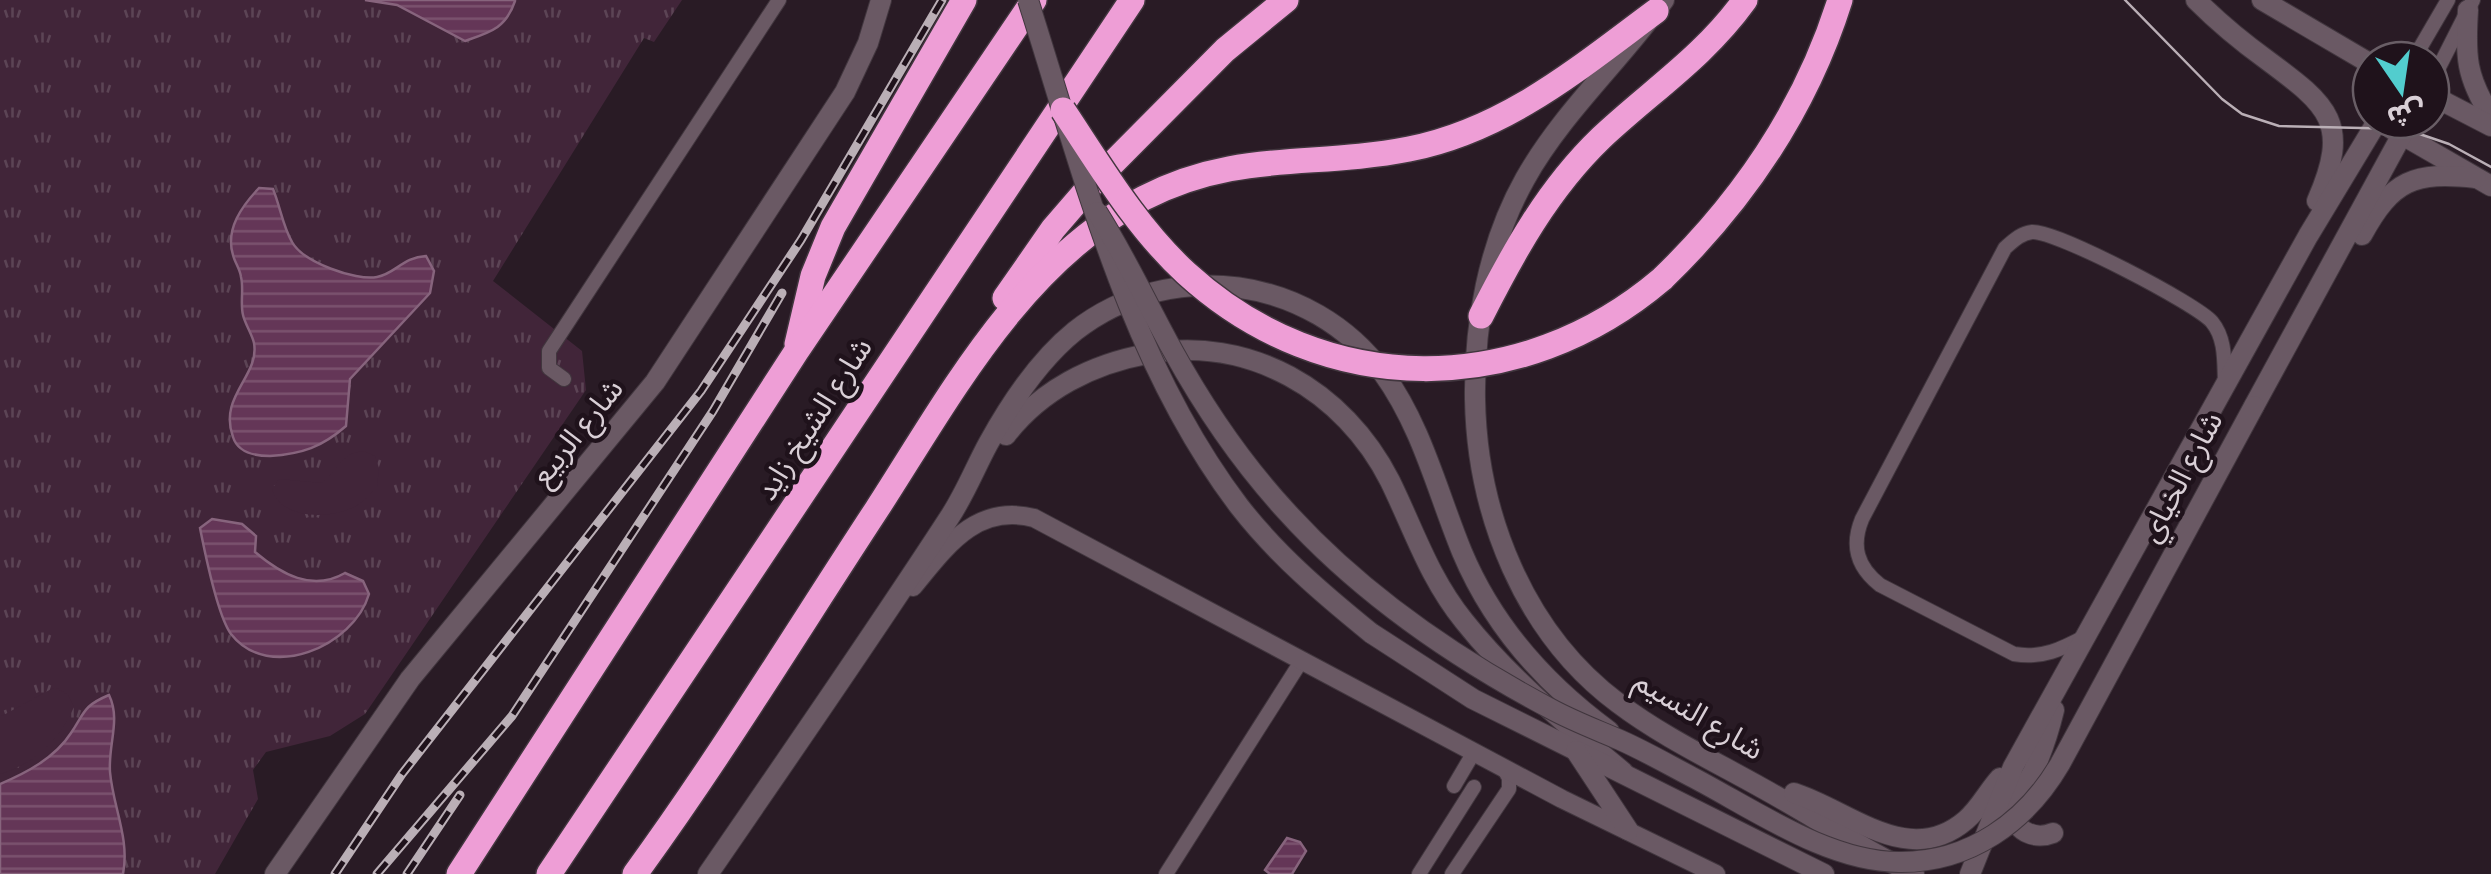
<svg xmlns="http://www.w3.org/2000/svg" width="2491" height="874" font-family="Karla,'Noto Sans Arabic',sans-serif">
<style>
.grass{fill:url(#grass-tufts)}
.pitch{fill:#412539}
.water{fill:url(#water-rules);stroke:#87647d;stroke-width:2.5}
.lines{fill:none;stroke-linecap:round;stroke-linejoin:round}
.minor-casing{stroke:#41363e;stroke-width:16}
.tertiary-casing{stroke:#41363e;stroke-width:20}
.secondary-casing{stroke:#41363e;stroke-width:22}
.motorway-casing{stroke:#41363e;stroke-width:28}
.minor{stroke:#6a5964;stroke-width:14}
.tertiary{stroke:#6a5964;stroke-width:18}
.secondary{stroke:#6a5964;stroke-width:20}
.motorway{stroke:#ee9ed6;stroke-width:25}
.tram{stroke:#baafb6;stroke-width:2.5}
.rail-casing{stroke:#baafb6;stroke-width:9}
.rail{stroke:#1f121b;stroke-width:5;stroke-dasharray:15;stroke-linecap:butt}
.secondary-bridge-casing{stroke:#41363e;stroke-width:22;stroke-linecap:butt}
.motorway-bridge-casing{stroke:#41363e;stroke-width:28;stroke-linecap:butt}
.secondary-bridge{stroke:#6a5964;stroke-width:20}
.motorway-bridge{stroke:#ee9ed6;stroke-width:25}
.labels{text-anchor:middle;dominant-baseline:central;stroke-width:9;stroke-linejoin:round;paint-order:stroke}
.street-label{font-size:30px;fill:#d9cfd6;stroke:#1f121b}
</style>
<defs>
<pattern id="grass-tufts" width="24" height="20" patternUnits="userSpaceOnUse" patternTransform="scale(2.5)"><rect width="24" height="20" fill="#412539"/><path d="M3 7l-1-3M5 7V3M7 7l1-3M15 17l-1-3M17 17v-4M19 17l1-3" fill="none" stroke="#5c4455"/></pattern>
<pattern id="water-rules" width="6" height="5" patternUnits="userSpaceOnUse" patternTransform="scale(2.5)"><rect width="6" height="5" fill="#643657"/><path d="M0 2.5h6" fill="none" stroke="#7a526e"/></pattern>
</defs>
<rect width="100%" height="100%" fill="#291b25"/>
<path class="grass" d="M 0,0 L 682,0 L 654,42 L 644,38 L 493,281 L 582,351 L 586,390 L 365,714 L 330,736 L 266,752 L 253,770 L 258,799 L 215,874 L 0,874 Z"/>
<g class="pitch">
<path d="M 364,451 L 375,456 L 379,468 L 377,487 C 371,492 366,500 359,504 C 335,520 281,521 272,489 L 279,479 L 322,483 C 338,470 342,452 364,451 Z"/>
<path d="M 55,687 L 68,695 L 74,707 C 60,739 35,764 0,774 L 0,717 Z"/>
</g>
<g class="water">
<path d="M 365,0 L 515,0 L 515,1 C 506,28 491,32 465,41 L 397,5 Z"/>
<path d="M 259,188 L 273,189 C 280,206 283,227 292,242 C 303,262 355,281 377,277 C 395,274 403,257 426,256 L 434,271 L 430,293 L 350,379 L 346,426 C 322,447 302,454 270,456 C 255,456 238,453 233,437 C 218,396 260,376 254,343 C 252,334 245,324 243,315 C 240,303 244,289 241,277 C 240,269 235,263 233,255 C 225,229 242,206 259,188 Z"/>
<path d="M 212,519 L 242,524 L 256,536 L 255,552 C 281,574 312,592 345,573 L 363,581 L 369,594 C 354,646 269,683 231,634 C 217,615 205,553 200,528 Z"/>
<path d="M 109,695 C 121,720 108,744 110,772 C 113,807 130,839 123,874 L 0,874 L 0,784 C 26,773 55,758 71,733 C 85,712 83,706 109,695 Z"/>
<path d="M 1287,838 L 1300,842 L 1306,851 L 1292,874 L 1270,874 L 1265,870 Z"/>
</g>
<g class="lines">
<g class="minor-casing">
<g id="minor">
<path d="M 2413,60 L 2448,0"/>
<path d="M 2431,83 L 2473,0"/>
<path d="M 564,379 L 549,368 L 549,351 L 779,0"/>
<path d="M 2086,636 C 2062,649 2042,659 2014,654 L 1880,585 C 1857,567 1851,546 1862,519 L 2005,248 C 2013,241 2021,233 2032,232 C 2055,230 2197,304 2212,322 C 2226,339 2224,362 2225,383"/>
<path d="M 1454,786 L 1474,752"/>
<path d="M 1166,874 L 1302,660"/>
<path d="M 1419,874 L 1474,787"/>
<path d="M 1452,874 L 1509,789 L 1509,778 L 1504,769"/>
</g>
</g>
<g class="tertiary-casing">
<path id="tertiary" d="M 913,587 C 946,547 976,503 1034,518 L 1562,799 L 1716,874"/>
</g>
<g class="secondary-casing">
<g id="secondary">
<path d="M 1664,0 C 1620,61 1562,113 1525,179 C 1488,245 1474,324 1475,399 C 1477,514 1524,633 1618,703 C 1663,737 1714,761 1762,788 C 1813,816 1862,849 1914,874"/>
<path d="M 2196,0 C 2218,22 2242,42 2267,60 C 2329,106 2351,123 2317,201"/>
<path d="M 2262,0 L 2371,64"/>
<path d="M 2468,10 C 2465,56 2466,77 2491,116"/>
<path d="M 2431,95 L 2491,126"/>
<path d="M 2392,129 L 2491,186"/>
<path d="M 2362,235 C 2392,180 2414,171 2476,178"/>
<path d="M 2254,406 L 2410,120"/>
<path d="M 1006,435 C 1041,390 1092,364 1147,354 C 1249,335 1344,390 1390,481 C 1414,530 1429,578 1464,621 C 1509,678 1567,725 1623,772"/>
<path d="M 1371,633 L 1473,699 L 1824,874"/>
<path d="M 1576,751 L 1628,830"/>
<path d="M 1794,793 C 1850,811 1909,869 1966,820 C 1980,808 1988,791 2000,778"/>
<path d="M 2053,833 C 2036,840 2011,832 2015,808 C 2017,796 2027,783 2033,772 C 2042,752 2049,731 2054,710"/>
<path d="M 275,874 L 410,679 L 655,382 L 845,92 L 868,43 L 881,0"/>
<path d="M 708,874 C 789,756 871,638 949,518 C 965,494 975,468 988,444 C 1010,404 1039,360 1075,331 C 1171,256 1312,276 1383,373 C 1422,427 1437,491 1462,552 C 1493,626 1545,684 1609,731"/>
<path d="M 1970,874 L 2013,767 L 2308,236 L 2378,120"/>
</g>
</g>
<g class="motorway-casing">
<g id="motorway">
<path d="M 1662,279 C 1744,200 1806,108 1840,0"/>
<path d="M 1005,298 L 1053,229 L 1091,185 L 1225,50 L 1286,0"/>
<path d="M 1481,316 C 1514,251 1548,189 1601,138 C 1651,91 1704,57 1745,0"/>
<path d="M 797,344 L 813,276 L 833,227 L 964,0"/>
<path d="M 459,874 L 796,352 L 1034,0"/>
<path d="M 549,874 L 1132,0"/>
<path d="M 635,874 C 721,756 797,631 877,509 C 950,396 1020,263 1144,198 C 1237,150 1313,168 1409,149 C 1506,130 1579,68 1656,11"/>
</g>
</g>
<use href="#minor" class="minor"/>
<use href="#tertiary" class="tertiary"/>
<use href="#secondary" class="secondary"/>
<use href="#motorway" class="motorway"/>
<path class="tram" d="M 2125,0 L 2222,99 L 2242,114 L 2279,126 L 2405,129 L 2449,144 L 2491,167"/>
<g class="rail-casing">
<g id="rail">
<path d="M 335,874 L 402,774 L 701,391 L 801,240 L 942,0"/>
<path d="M 377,874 L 512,716 L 713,411 L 782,293"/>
<path d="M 407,874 L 460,795"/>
</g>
</g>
<use href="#rail" class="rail"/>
<g class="secondary-bridge-casing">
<g id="secondary-bridge">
<path d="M 1028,0 C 1083,172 1128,360 1239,506 C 1277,555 1323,594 1371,633"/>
<path d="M 1097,212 C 1127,259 1147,304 1173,351 C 1205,409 1242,463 1286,511 C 1361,594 1453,657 1551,709 C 1573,721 1597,730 1620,740 C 1645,751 1669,765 1694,778 C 1755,810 1830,863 1901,862 C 1970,862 2026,822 2060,764 L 2254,406"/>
</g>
</g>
<g class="motorway-bridge-casing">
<path id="motorway-bridge" d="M 1063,110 C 1101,167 1136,227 1186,273 C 1325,400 1521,399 1662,279"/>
</g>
<use href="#secondary-bridge" class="secondary-bridge"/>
<use href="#motorway-bridge" class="motorway-bridge"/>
</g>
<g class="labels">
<g class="street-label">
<text transform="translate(814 419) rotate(-57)">شارع الشيخ زايد</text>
<text transform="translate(577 432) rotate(-51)">شارع الربيع</text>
<text transform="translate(2181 477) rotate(-62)">شارع الخياي</text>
<text transform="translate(1699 715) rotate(31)">شارع النسيم</text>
</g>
</g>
<g transform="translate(2401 90) rotate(167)"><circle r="48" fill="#1f121b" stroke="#695e66" stroke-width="2.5"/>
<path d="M0-8L18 38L0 25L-18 38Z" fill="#52cdce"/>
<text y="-15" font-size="28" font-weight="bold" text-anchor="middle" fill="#d9cfd6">ش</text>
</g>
</svg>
